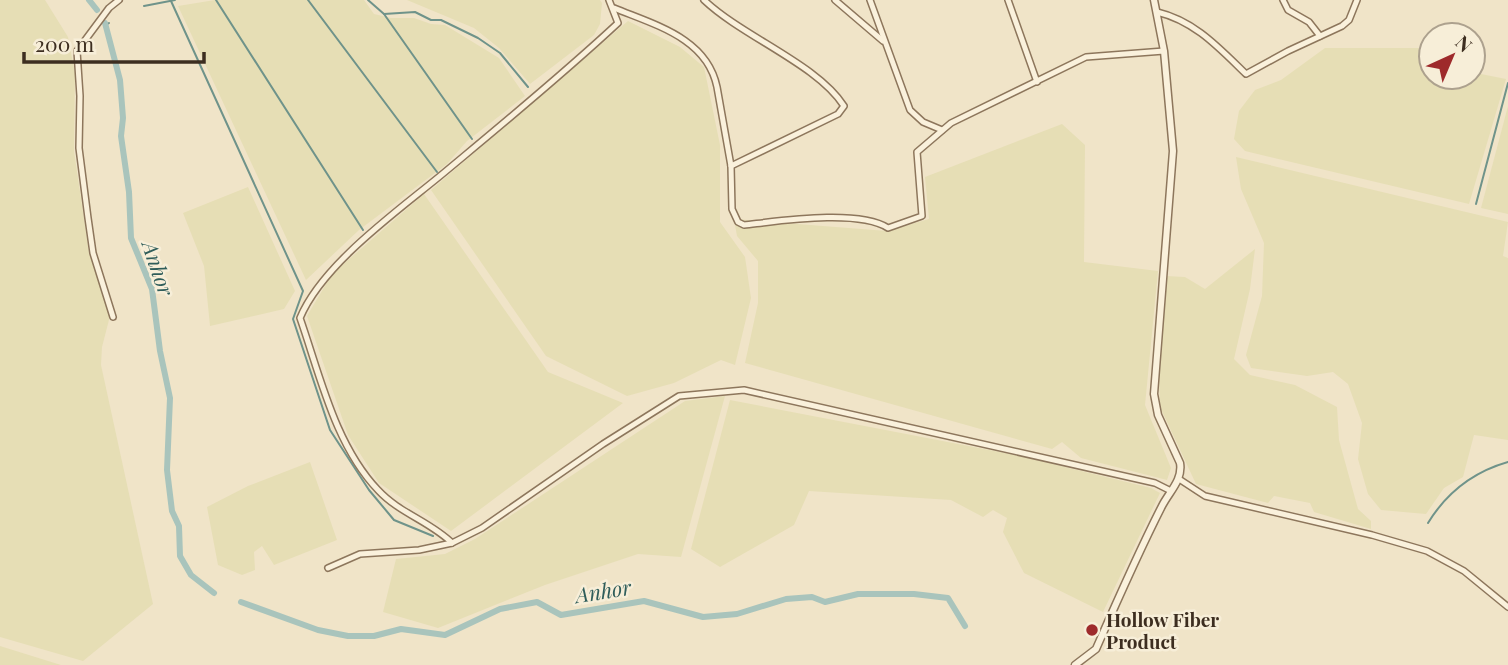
<svg xmlns="http://www.w3.org/2000/svg" width="1508" height="665" font-family="'Playfair Display',serif">
<style>
.farmland{fill:#e6deb5}
.lines{fill:none;stroke-linecap:round;stroke-linejoin:round}
.stream{stroke:#6f938a;stroke-width:2}
.canal{stroke:#a9c4bc;stroke-width:6}
.minor-casing{stroke:#8d765c;stroke-width:8}
.tertiary-casing{stroke:#8d765c;stroke-width:9}
.minor{stroke:#faf1dc;stroke-width:5}
.tertiary{stroke:#faf1dc;stroke-width:6}
.poi-dot{fill:#9e2a2b;stroke:#f7eed8;stroke-width:2.5}
.labels{text-anchor:middle;dominant-baseline:central;stroke-width:5;stroke-linejoin:round;paint-order:stroke}
.poi-label{font-size:19px;font-weight:bold;fill:#3d2e20;stroke:#f7eed8;text-anchor:start}
.water-label{font-size:21px;font-style:italic;fill:#2f5d5a;stroke:#f7eed8}
</style>
<rect width="100%" height="100%" fill="#f0e4c8"/>
<g class="farmland">
<path d="M 0,0 L 45,0 L 68,37 L 75,73 L 74,151 L 89,253 L 110,316 L 102,347 L 101,365 L 153,604 L 83,661 L 0,637 Z"/>
<path d="M 215,0 L 364,0 L 374,14 L 391,18 L 414,18 L 431,24 L 445,25 L 499,58 L 525,96 L 467,141 L 447,164 L 359,230 L 306,280 L 178,6 Z"/>
<path d="M 407,0 L 600,0 L 602,3 L 600,24 L 594,35 L 530,84 L 499,48 L 474,28 Z"/>
<path d="M 628,21 L 680,47 L 704,67 L 720,145 L 720,222 L 745,257 L 751,298 L 735,365 L 721,360 L 674,383 L 627,396 L 546,356 L 431,190 Z"/>
<path d="M 1325,48 L 1431,48 L 1431,77 L 1473,77 L 1473,48 L 1476,48 L 1481,74 L 1506,79 L 1469,204 L 1245,151 L 1234,139 L 1239,111 L 1255,90 L 1281,80 Z"/>
<path d="M 1508,106 L 1508,214 L 1481,208 Z"/>
<path d="M 1062,124 L 1085,145 L 1084,262 L 1158,271 L 1145,405 L 1171,468 L 1167,480 L 1081,458 L 1062,442 L 1052,449 L 745,363 L 758,303 L 758,261 L 737,236 L 734,219 L 887,231 L 929,219 L 925,177 Z"/>
<path d="M 1236,157 L 1508,222 L 1503,256 L 1508,258 L 1508,440 L 1474,435 L 1463,477 L 1444,488 L 1426,514 L 1381,510 L 1368,494 L 1358,459 L 1362,423 L 1348,384 L 1333,372 L 1307,376 L 1251,368 L 1246,355 L 1262,296 L 1264,243 L 1241,189 Z"/>
<path d="M 248,187 L 295,291 L 284,309 L 210,326 L 204,266 L 183,213 Z"/>
<path d="M 424,194 L 548,372 L 623,403 L 451,531 L 379,483 L 348,435 L 307,316 L 332,274 Z"/>
<path d="M 1255,249 L 1250,289 L 1234,359 L 1250,375 L 1295,385 L 1337,407 L 1339,440 L 1358,509 L 1371,521 L 1371,529 L 1314,512 L 1310,503 L 1274,496 L 1268,503 L 1196,484 L 1160,407 L 1159,377 L 1166,276 L 1185,277 L 1205,289 Z"/>
<path d="M 725,396 L 681,557 L 638,554 L 545,585 L 438,628 L 383,612 L 396,559 L 445,554 L 475,539 L 685,401 Z"/>
<path d="M 730,400 L 1020,456 L 1151,488 L 1160,493 L 1103,612 L 1024,573 L 1003,532 L 1007,518 L 993,510 L 983,517 L 951,500 L 809,491 L 794,525 L 720,567 L 691,549 Z"/>
<path d="M 310,462 L 337,540 L 274,565 L 262,546 L 254,552 L 255,570 L 242,575 L 218,565 L 207,507 L 248,486 Z"/>
<path d="M 0,646 L 61,665 L 0,665 Z"/>
</g>
<g class="lines">
<g class="stream">
<path d="M 216,0 L 363,230"/>
<path d="M 308,0 L 437,172"/>
<path d="M 368,0 L 384,14 L 472,139"/>
<path d="M 171,1 L 303,291 L 293,319 L 330,430 L 369,490 L 394,520 L 433,536"/>
<path d="M 144,6 L 175,0"/>
<path d="M 384,14 L 415,12 L 431,20 L 441,20 L 478,38 L 500,53 L 528,87"/>
<path d="M 106,25 L 109,23"/>
<path d="M 1476,204 L 1508,83"/>
<path d="M 1428,523 C 1447,492 1473,472 1508,462"/>
</g>
<g class="canal">
<path d="M 89,0 L 97,10"/>
<path d="M 105,23 L 120,80 L 123,118 L 121,136 L 129,192 L 131,238 L 152,289 L 160,351 L 170,398 L 167,470 L 172,511 L 179,526 L 180,556 L 191,575 L 214,593"/>
<path d="M 241,602 L 318,630 L 348,636 L 374,636 L 401,629 L 445,635 L 500,609 L 537,602 L 561,615 L 644,601 L 703,617 L 737,614 L 786,599 L 812,597 L 825,602 L 858,594 L 914,594 L 948,598 L 965,626"/>
</g>
<g class="minor-casing">
<g id="minor">
<path d="M 704,0 C 743,37 817,64 844,106 L 838,114 L 731,166"/>
<path d="M 835,0 L 883,41"/>
<path d="M 870,0 L 910,110 L 923,122 L 942,130"/>
<path d="M 1008,0 L 1037,82"/>
<path d="M 1283,0 L 1288,10 L 1309,22 L 1320,36"/>
<path d="M 614,8 C 655,25 707,38 717,87 L 731,166 L 732,209 L 738,222 L 744,225 C 780,221 858,209 888,228 L 922,216 L 917,152 L 951,123 L 1086,57 L 1164,51"/>
<path d="M 1157,12 C 1195,21 1219,48 1246,74 L 1288,51 L 1342,26 L 1349,20 L 1357,0"/>
<path d="M 113,317 L 93,253 L 88,218 L 79,148 L 80,96 L 77,51 L 109,8 L 119,0"/>
<path d="M 1179,479 L 1205,496 L 1372,535 L 1427,551 L 1464,571 L 1508,607"/>
<path d="M 452,543 C 431,522 399,513 378,490 C 335,445 320,375 300,318 C 322,265 395,213 440,176 C 500,126 560,77 618,23 L 609,0"/>
<path d="M 328,568 L 360,554 L 419,550 L 452,543 L 482,528 L 603,444 L 679,396 L 744,390 L 1155,483 L 1171,491"/>
</g>
</g>
<g class="tertiary-casing">
<path id="tertiary" d="M 1075,665 L 1096,649 C 1117,601 1138,553 1162,506 C 1169,492 1183,480 1180,463 L 1158,415 L 1154,394 L 1173,151 L 1164,51 L 1154,0"/>
</g>
<use href="#minor" class="minor"/>
<use href="#tertiary" class="tertiary"/>
</g>
<circle class="poi-dot" cx="1092" cy="630" r="7"/>
<g class="labels">
<g class="poi-label">
<text x="1106" y="619">Hollow Fiber<tspan x="1106" dy="22">Product</tspan></text>
</g>
<g class="water-label">
<text transform="translate(159 268) rotate(71)">Anhor</text>
<text transform="translate(603 590) rotate(-9)">Anhor</text>
</g>
</g>
<g transform="translate(1452 56) rotate(44)"><circle r="33" fill="#f7eed8" stroke="#ada18e" stroke-width="2"/>
<path d="M0-5L12 26L0 18L-12 26Z" fill="#9e2a2b"/>
<text y="-10" font-size="19" font-weight="bold" text-anchor="middle" fill="#3d2e20">N</text>
</g>
<path d="M24 52v10h180v-10" fill="none" stroke="#3d2e20" stroke-width="3.5"/>
<text x="35" y="52" font-size="21" fill="#3d2e20" stroke="#f7eed8" stroke-width="5" paint-order="stroke">200 m</text>
</svg>
